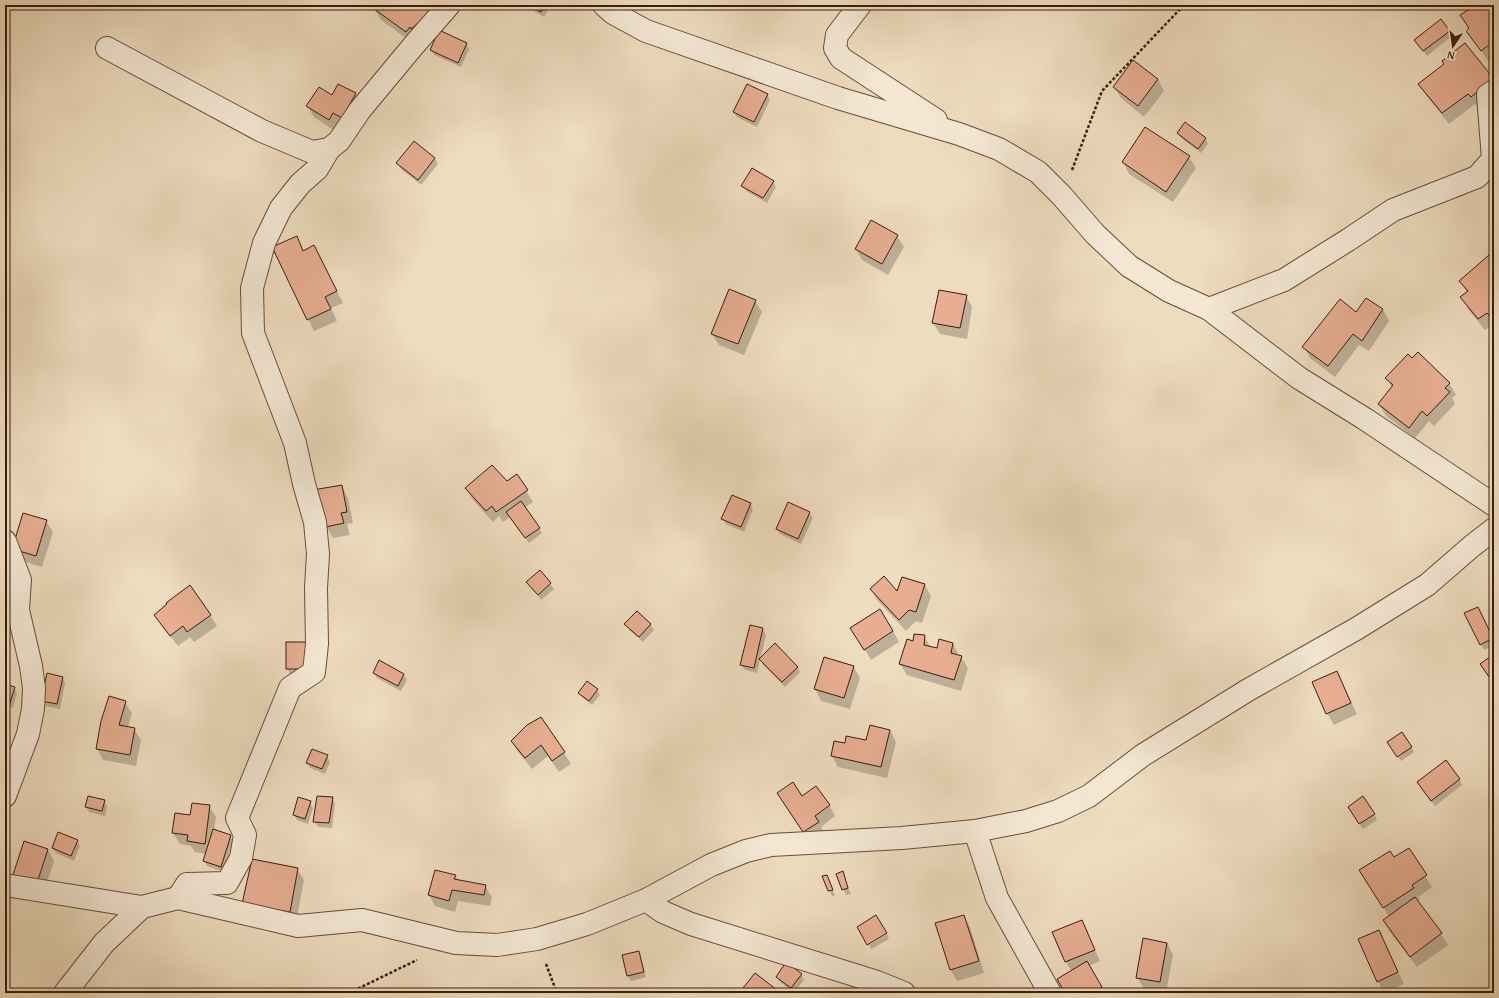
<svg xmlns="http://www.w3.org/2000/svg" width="1499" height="998" font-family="'Gentium Book Plus',serif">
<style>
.shadow{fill:#0003}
.building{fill:#e7ae92;stroke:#3b1c0d}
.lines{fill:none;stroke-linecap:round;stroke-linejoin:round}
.street-casing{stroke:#684c3a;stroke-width:24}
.path{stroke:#3b1c0d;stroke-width:2.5;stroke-dasharray:3 2;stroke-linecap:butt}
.street{stroke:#f4e8d5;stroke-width:22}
</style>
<rect width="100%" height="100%" fill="#eedcbf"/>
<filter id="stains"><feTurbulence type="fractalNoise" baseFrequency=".005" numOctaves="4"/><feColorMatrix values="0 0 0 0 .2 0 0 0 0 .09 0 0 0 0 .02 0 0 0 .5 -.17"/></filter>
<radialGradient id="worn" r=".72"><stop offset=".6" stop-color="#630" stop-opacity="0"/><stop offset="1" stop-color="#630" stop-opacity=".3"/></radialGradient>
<g class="shadow">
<path d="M 378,5 L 443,5 L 413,43 L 381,20 L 375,9 Z"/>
<path d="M 526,5 L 551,5 L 544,17 L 527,7 Z"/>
<path d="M 1477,5 L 1494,5 L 1494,57 L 1488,61 L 1468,31 L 1470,29 Z"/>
<path d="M 1449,31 L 1452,36 L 1427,56 L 1418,45 Z"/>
<path d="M 466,43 L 469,49 L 461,67 L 434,55 L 431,50 Z"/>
<path d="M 1465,44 L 1494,80 L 1494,95 L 1478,108 L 1475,104 L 1449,124 L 1426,95 L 1420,84 L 1445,65 Z"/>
<path d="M 1158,79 L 1164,91 L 1144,117 L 1121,98 L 1114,87 Z"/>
<path d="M 355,94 L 361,105 L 335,131 L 314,117 L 307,106 L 333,96 Z"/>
<path d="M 767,95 L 770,100 L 757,127 L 737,117 L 734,112 Z"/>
<path d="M 1146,128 L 1189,157 L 1196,168 L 1173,202 L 1129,174 L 1123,162 Z"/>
<path d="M 1178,133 L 1205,138 L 1208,144 L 1201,153 L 1181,138 Z"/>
<path d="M 414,142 L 435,159 L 438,164 L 421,185 L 401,169 L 398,163 Z"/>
<path d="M 773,182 L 776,187 L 767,203 L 746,191 L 743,186 Z"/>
<path d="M 897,236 L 904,247 L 888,275 L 862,260 L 856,249 Z"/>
<path d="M 296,237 L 304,251 L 314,246 L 343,303 L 331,308 L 337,321 L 314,331 L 273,248 Z"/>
<path d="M 1494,263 L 1494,324 L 1485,330 L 1468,309 L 1462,298 L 1467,293 L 1460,281 Z"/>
<path d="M 966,296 L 972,307 L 967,339 L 940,334 L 933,323 Z"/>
<path d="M 1366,299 L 1383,310 L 1389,321 L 1369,351 L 1359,345 L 1335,377 L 1310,358 L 1304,347 L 1357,313 Z"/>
<path d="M 755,301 L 762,312 L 744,355 L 719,345 L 712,334 Z"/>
<path d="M 1387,378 L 1449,383 L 1456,395 L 1452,398 L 1455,404 L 1434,426 L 1429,421 L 1415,438 L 1386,416 L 1379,404 L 1392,388 Z"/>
<path d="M 517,476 L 533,502 L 524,508 L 542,533 L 529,543 L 510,517 L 503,522 L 499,516 L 493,522 L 473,500 L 466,488 L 506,482 Z"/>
<path d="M 342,486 L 348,498 L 353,523 L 347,524 L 350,535 L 333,538 L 327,528 L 326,528 Z"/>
<path d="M 750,504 L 753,509 L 744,532 L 726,524 L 723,519 Z"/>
<path d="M 809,513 L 813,518 L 801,544 L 780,534 L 777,529 Z"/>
<path d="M 46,521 L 53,532 L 42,567 L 19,560 L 13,549 Z"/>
<path d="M 540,572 L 554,589 L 541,600 L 528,582 Z"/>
<path d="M 925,585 L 931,596 L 922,623 L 916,621 L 906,631 L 877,600 L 871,589 L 898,593 Z"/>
<path d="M 1481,613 L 1494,641 L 1494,645 L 1484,650 L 1481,644 Z"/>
<path d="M 155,615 L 210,615 L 217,626 L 194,642 L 190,637 L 178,646 L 162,626 Z"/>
<path d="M 626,624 L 650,624 L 654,630 L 643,642 L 629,630 Z"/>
<path d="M 763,629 L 766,635 L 757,673 L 745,670 L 741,665 Z"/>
<path d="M 893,631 L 899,642 L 871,660 L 858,639 Z"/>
<path d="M 924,636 L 931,648 L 938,650 L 953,643 L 959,656 L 961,657 L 968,668 L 961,691 L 907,675 L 900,664 L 914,642 Z"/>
<path d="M 307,643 L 310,674 L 290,674 L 287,668 Z"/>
<path d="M 824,658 L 854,667 L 860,678 L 850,709 L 821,701 L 815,689 Z"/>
<path d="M 760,659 L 797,667 L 800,672 L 785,687 L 763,665 Z"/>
<path d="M 380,662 L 404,675 L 407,680 L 401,691 L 377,678 L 374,673 Z"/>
<path d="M 1337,673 L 1357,714 L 1334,725 L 1327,713 Z"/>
<path d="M 62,678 L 65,683 L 60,709 L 45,706 L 42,701 Z"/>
<path d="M 5,685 L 14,688 L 17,693 L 13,708 L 5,705 Z"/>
<path d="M 597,690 L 600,695 L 592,705 L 583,698 L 579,693 Z"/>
<path d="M 125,702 L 132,713 L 128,727 L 134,729 L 141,740 L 136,766 L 103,760 L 97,749 Z"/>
<path d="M 541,718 L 571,764 L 559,772 L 548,756 L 532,769 L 518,752 L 512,741 Z"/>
<path d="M 5,724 L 10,732 L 5,738 Z"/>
<path d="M 890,730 L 896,742 L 887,778 L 838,767 L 832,756 L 845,744 L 867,741 Z"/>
<path d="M 1411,747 L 1414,752 L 1401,761 L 1392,748 Z"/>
<path d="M 327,756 L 330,762 L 325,774 L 310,768 L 307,763 Z"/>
<path d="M 1459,779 L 1462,785 L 1435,806 L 1421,788 Z"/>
<path d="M 802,797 L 829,805 L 835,816 L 821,827 L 825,834 L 810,843 L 785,804 Z"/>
<path d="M 332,798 L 335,804 L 332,828 L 318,827 L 314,821 Z"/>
<path d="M 104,801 L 107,806 L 105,816 L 89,812 L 86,807 Z"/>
<path d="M 310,802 L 313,808 L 308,824 L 297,820 L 294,815 Z"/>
<path d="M 209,806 L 216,817 L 214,831 L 230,836 L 233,841 L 224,872 L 207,866 L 204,861 L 206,854 L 195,852 L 191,846 L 180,844 L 173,833 Z"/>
<path d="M 1352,812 L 1374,814 L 1377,820 L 1363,829 Z"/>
<path d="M 77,840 L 80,846 L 74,861 L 56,853 L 53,848 Z"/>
<path d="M 25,842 L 48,850 L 54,861 L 42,897 Z"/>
<path d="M 1408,849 L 1432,887 L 1418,897 L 1420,900 L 1417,901 L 1441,934 L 1448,945 L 1417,967 L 1390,932 L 1384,921 L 1389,917 L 1367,881 L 1394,859 Z"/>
<path d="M 297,869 L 304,880 L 296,923 L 250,915 Z"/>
<path d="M 435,871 L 455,876 L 458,881 L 485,886 L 492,897 L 490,906 L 458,901 L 455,912 L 435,906 L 429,895 Z"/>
<path d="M 842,873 L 851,894 L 846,895 L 837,874 Z"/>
<path d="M 824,877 L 830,882 L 835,896 L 832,896 Z"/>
<path d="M 964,916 L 970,927 L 984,973 L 957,981 L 951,970 L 936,924 Z"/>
<path d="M 1081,921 L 1100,961 L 1089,966 L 1105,993 L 1066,993 L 1072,972 L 1066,962 Z"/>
<path d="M 1379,931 L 1404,984 L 1384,993 L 1378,981 Z"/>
<path d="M 887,934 L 889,939 L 871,949 L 869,945 Z"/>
<path d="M 1167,943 L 1173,955 L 1166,993 L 1144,989 L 1137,977 Z"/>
<path d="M 638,952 L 641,958 L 646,977 L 631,981 L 627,975 Z"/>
<path d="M 786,964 L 801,975 L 804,980 L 794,993 L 780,982 L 777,977 Z"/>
</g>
<g class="building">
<path d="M 376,5 L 439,5 L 411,29 L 410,27 L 406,32 L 374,9 Z"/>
<path d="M 528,5 L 545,5 L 541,12 Z"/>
<path d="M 1476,5 L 1494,5 L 1494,41 L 1481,51 L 1466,31 L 1469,28 L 1460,15 Z"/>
<path d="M 1441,19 L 1450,31 L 1423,51 L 1414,40 Z"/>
<path d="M 439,30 L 467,43 L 458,63 L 430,50 Z"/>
<path d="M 1465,43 L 1494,79 L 1471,97 L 1468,94 L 1442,113 L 1418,84 L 1444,64 L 1442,61 Z"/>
<path d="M 1133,60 L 1158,79 L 1138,106 L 1113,87 Z"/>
<path d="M 338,84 L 356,93 L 342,118 L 333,113 L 329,120 L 306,106 L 319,87 L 332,95 Z"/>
<path d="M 747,84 L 768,94 L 754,122 L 733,112 Z"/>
<path d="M 1185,122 L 1206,138 L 1198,149 L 1177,133 Z"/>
<path d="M 1145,127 L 1190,156 L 1166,192 L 1122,162 Z"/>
<path d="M 414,141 L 435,158 L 418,180 L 396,163 Z"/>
<path d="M 752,168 L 774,181 L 763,198 L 741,186 Z"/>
<path d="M 871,220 L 898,235 L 882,264 L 855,249 Z"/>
<path d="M 297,236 L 303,251 L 314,245 L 337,291 L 325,297 L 331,309 L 307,320 L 272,247 Z"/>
<path d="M 1489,255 L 1494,261 L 1494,321 L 1487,313 L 1478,319 L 1460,297 L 1468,291 L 1459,281 Z"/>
<path d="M 729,289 L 756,300 L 738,344 L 711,334 Z"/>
<path d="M 939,290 L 967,295 L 960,328 L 932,323 Z"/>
<path d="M 1366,298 L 1383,309 L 1362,341 L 1353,334 L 1328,366 L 1302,347 L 1340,299 L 1356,312 Z"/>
<path d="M 1418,352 L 1450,383 L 1445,388 L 1450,392 L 1427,416 L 1422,411 L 1409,428 L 1378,404 L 1393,385 L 1385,378 L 1408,354 L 1412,358 Z"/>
<path d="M 492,465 L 507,481 L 517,474 L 528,490 L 496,512 L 492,506 L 486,511 L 465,488 Z"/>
<path d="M 342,485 L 347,512 L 341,513 L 344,523 L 326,527 L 313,490 Z"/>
<path d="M 732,495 L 751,503 L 741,527 L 721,519 Z"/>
<path d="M 521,501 L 540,528 L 525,538 L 506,512 Z"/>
<path d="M 788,502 L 810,512 L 798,539 L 776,529 Z"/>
<path d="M 23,513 L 47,520 L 36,556 L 12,549 Z"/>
<path d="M 540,570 L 551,583 L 538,595 L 526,582 Z"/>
<path d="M 884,576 L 897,591 L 902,577 L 925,584 L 916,612 L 909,610 L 899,620 L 870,589 Z"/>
<path d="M 190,585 L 211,615 L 187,632 L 183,626 L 170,636 L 154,615 L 167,604 L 166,603 Z"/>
<path d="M 1478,607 L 1493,638 L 1480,645 L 1464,613 Z"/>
<path d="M 880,609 L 893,631 L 864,650 L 850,628 Z"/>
<path d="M 637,611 L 651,624 L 639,637 L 624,624 Z"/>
<path d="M 750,625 L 763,628 L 754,668 L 740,665 Z"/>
<path d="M 914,634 L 925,635 L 924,645 L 937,648 L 939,639 L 953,643 L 951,653 L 962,656 L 954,680 L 899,664 L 907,639 L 913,641 Z"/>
<rect x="286" y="642" width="21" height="27"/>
<path d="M 775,643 L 798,667 L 782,682 L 759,659 Z"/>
<path d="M 1494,654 L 1494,684 L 1480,664 Z"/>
<path d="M 824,657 L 854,666 L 844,698 L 814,689 Z"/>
<path d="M 379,660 L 404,674 L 398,686 L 373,673 Z"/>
<path d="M 1337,671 L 1351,703 L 1326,714 L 1312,682 Z"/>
<path d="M 47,673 L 63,677 L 57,704 L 41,701 Z"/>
<path d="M 587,681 L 598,689 L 589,701 L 578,693 Z"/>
<path d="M 5,684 L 15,687 L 10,703 L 5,701 Z"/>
<path d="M 109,696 L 126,701 L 119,725 L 135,728 L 130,755 L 96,749 L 101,721 Z"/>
<path d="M 541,717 L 565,752 L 552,761 L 541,745 L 525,758 L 511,741 L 527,725 Z"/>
<path d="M 870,725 L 890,730 L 881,767 L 831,756 L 834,741 L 845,743 L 846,736 L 866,740 Z"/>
<path d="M 1402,732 L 1412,747 L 1397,757 L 1387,742 Z"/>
<path d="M 312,749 L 328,755 L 322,769 L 306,763 Z"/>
<path d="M 1446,760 L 1460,779 L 1431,801 L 1417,782 Z"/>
<path d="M 793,782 L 802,796 L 816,786 L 830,805 L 815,816 L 819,822 L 803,832 L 777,793 Z"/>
<path d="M 88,796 L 105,800 L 102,811 L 85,807 Z"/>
<path d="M 317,796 L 333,797 L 329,823 L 313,822 Z"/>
<path d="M 1363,796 L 1375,814 L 1359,824 L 1348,807 Z"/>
<path d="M 298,797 L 311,801 L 305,819 L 293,815 Z"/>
<path d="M 192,803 L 210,805 L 205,844 L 187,841 L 188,835 L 172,833 L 175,813 L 190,815 Z"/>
<path d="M 213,829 L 231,835 L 221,867 L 203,861 Z"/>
<path d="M 58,832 L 78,840 L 71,856 L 52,848 Z"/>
<path d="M 24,841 L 48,849 L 36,886 L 12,878 Z"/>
<path d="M 1409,848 L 1427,875 L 1412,885 L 1414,888 L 1383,908 L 1359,870 L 1390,851 L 1394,857 Z"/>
<path d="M 252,859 L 298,868 L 290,912 L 242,904 Z"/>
<path d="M 435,870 L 456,875 L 454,879 L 486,885 L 484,895 L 452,890 L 449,901 L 428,895 Z"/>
<path d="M 843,871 L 848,888 L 842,890 L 836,874 Z"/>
<path d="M 827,875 L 833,890 L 828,891 L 822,876 Z"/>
<path d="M 1415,897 L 1442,933 L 1410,957 L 1383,920 Z"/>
<path d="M 876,915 L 887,933 L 867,945 L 857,927 Z"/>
<path d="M 964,915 L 979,961 L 950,970 L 935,923 Z"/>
<path d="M 1082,920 L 1095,950 L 1065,962 L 1052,932 Z"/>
<path d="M 1379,930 L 1398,972 L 1377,982 L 1358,939 Z"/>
<path d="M 1143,938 L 1167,943 L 1160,982 L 1136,978 Z"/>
<path d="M 639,951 L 644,972 L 627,976 L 622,955 Z"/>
<path d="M 1087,961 L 1102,987 L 1092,993 L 1065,993 L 1057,979 Z"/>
<path d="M 786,962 L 802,974 L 791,988 L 776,977 Z"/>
<path d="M 755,973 L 781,993 L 739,993 Z"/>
</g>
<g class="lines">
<g class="street-casing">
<g id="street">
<path d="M 604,5 L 613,13 L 646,31 L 838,98 L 959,134 L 999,149 L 1038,172 L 1062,196 L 1095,234 L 1129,266 L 1169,291 L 1209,309 L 1299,378 L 1365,419 L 1494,505"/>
<path d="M 860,5 L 837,35 L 835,48 L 841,58 L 936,120"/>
<path d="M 107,48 L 262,131 L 312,152 L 329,149 L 339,141 L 360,110 L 414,45 L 449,5"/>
<path d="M 1209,309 L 1284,280 L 1348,240 L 1393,210 L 1477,177 L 1493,159 L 1488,95 L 1494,91"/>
<path d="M 5,541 L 20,580 L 18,610 L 31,666 L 34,688 L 33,709 L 28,734 L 5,796"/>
<path d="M 975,831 L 997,898 L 1050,993"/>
<path d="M 5,885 L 142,907"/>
<path d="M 178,898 L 187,884 L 227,883 L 241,858 L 245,835 L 237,818 L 290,688 L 314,672 L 317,644 L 316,588 L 318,554 L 315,522 L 304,484 L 295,443 L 253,333 L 252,288 L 264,243 L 281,208 L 300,184 L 317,169 L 329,149"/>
<path d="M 646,900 L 663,912 L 691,924 L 877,982 L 904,993"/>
<path d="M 65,993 L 104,943 L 142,907 L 178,898 L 298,926 L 362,920 L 456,943 L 497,945 L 537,939 L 587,924 L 646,900 L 711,865 L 746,851 L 771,845 L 902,838 L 975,831 L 1026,821 L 1058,811 L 1089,796 L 1143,755 L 1248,690 L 1356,629 L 1427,585 L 1472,546 L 1494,529"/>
</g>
</g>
<g class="path">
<path d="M 1072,170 L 1102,91 L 1184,5"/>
<path d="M 546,964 L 557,993"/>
<path d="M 349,993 L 417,960"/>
</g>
<use href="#street" class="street"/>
</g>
<rect width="1499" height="998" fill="none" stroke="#eedcbf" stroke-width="20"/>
<rect x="6" y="6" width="1487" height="986" fill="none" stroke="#3b1c0d" stroke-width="2"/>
<rect x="10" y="10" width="1479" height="978" fill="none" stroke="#3b1c0d"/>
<g transform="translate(1453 46) rotate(193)" stroke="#f4e8d5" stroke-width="3" paint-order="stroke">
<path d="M0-3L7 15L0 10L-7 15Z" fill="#3b1c0d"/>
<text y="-6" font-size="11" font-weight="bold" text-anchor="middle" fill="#3b1c0d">N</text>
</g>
<rect width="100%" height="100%" filter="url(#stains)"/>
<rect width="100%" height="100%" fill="url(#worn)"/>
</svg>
